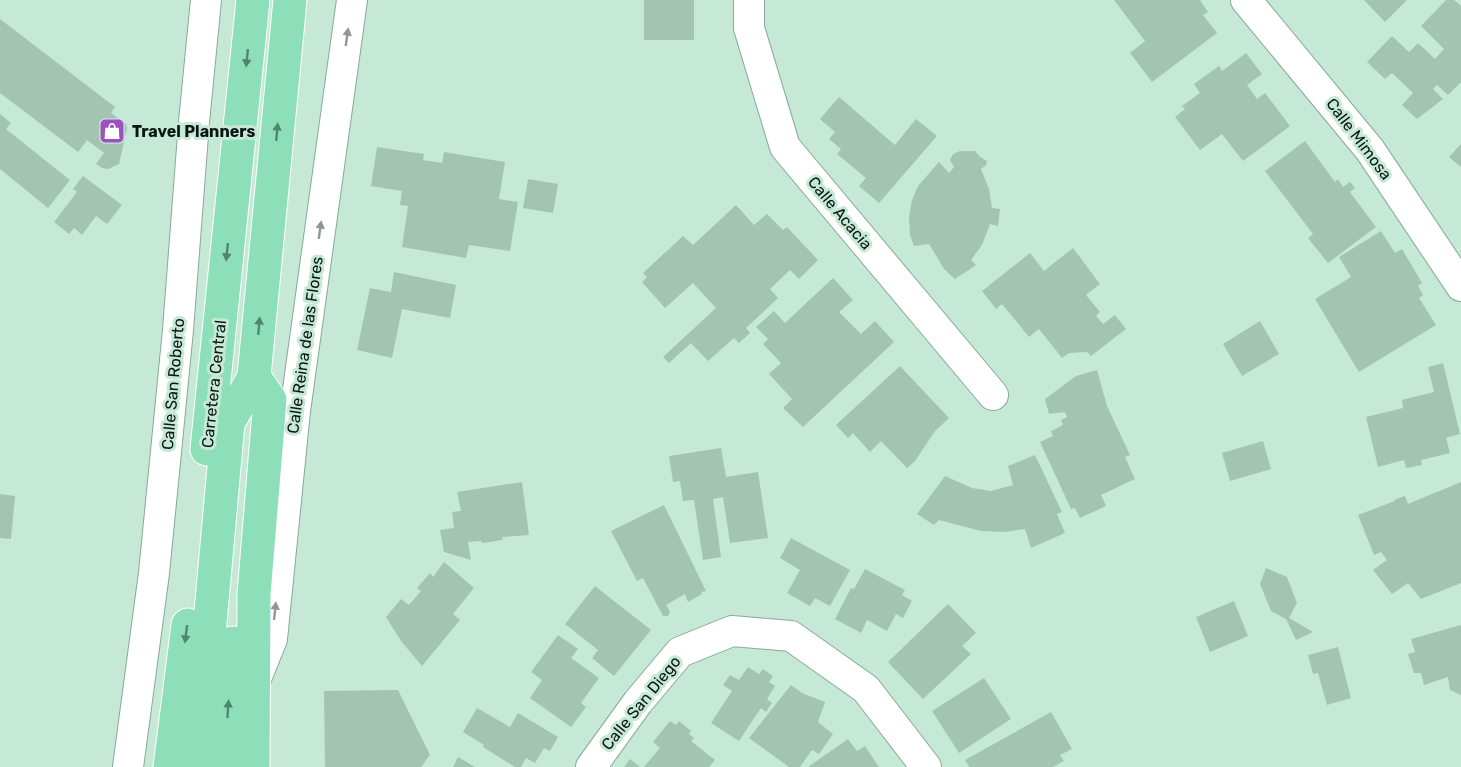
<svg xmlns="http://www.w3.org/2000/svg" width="1461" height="767" font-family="Rubik,sans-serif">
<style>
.building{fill:#a3c4b3}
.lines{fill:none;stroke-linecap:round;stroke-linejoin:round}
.street-casing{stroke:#88a998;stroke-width:32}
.highway-casing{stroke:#fff;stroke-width:35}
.street{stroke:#fff;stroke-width:30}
.highway{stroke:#8cdfb8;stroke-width:33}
.oneway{fill:#909693}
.oneway2{fill:#51856c}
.labels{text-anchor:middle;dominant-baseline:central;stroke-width:6;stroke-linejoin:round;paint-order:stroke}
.poi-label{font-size:16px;font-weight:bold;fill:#091610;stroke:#c6e9d7;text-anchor:start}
.street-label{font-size:16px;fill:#091610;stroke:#c6e9d7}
</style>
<rect width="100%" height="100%" fill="#c6e9d7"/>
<g class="building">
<rect x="644" y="0" width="50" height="40"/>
<path d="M 1114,0 L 1200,0 L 1208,12 L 1203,15 L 1217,33 L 1152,82 L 1130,53 L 1145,41 Z"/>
<path d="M 1364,0 L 1407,0 L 1385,22 Z"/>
<path d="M 1446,0 L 1454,0 L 1461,6 L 1461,82 L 1448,95 L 1437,85 L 1433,89 L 1443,99 L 1417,119 L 1402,105 L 1413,93 L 1392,73 L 1385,79 L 1367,62 L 1392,36 L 1409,52 L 1418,43 L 1435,59 L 1444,49 L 1421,26 Z"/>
<path d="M 0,19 L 115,107 L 111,113 L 126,124 L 127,128 L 119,164 L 108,169 L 102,168 L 96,164 L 104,153 L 87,140 L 78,152 L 0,93 Z"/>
<path d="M 1246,53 L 1262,74 L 1247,85 L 1257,99 L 1265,93 L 1290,126 L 1243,161 L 1222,134 L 1200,150 L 1175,117 L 1185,109 L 1182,106 L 1200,93 L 1194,84 L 1219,66 L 1222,71 Z"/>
<path d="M 839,97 L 895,145 L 916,119 L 937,136 L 879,203 L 859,186 L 866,178 L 837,154 L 841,149 L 829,139 L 835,132 L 820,119 Z"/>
<path d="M 0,114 L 11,123 L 6,129 L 70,180 L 48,208 L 0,169 Z"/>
<path d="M 1305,141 L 1335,182 L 1338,179 L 1343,187 L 1350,182 L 1355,188 L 1350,192 L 1376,227 L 1328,263 L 1308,238 L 1313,234 L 1265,171 Z"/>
<path d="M 1461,144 L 1461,167 L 1449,157 Z"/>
<path d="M 377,147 L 424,154 L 423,160 L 442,163 L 444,152 L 505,162 L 499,199 L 518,202 L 510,251 L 469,245 L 466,258 L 402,247 L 408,206 L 400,205 L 402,191 L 371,186 Z"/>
<path d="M 960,151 L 975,151 L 980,157 L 987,161 L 986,165 L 981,169 L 989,189 L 992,208 L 1000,209 L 998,226 L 990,224 L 982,245 L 971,260 L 976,265 L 955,279 L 944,269 L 929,244 L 914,246 L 910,235 L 909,217 L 912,200 L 918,186 L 939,162 L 949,173 L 954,167 L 950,160 L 953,154 Z"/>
<path d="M 83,176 L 122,205 L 107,224 L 96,216 L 82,235 L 74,228 L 69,234 L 54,222 L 77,192 L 73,189 Z"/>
<path d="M 528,179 L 558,184 L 553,213 L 523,208 Z"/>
<path d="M 736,205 L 754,225 L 767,214 L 783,230 L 787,227 L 818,260 L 799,279 L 790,270 L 770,289 L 778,298 L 746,328 L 750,333 L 739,343 L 734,338 L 708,361 L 691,343 L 669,363 L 663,357 L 716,308 L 693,283 L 665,308 L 642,282 L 647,277 L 643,273 L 683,236 L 693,245 Z"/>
<path d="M 1381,231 L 1395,253 L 1402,249 L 1422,283 L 1418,286 L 1423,295 L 1419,298 L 1436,325 L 1359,372 L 1315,299 L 1351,277 L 1339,257 Z"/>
<path d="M 1073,248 L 1100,284 L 1086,295 L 1100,312 L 1096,316 L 1103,324 L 1115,315 L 1126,329 L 1091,356 L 1087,352 L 1069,353 L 1062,358 L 1039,329 L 1029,337 L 1002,304 L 996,309 L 982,291 L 1030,253 L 1044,271 Z"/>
<path d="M 394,272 L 456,285 L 450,318 L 402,309 L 392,358 L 357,350 L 370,288 L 391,292 Z"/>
<path d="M 833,278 L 853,300 L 839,312 L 861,334 L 875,321 L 894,342 L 803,427 L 783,408 L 792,399 L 769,374 L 781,363 L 763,344 L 768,339 L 756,327 L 774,311 L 785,323 Z"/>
<path d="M 1260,321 L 1279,354 L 1242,376 L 1223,344 Z"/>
<path d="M 1443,363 L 1460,434 L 1446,438 L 1450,453 L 1421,460 L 1422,465 L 1406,468 L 1404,460 L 1378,467 L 1366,417 L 1403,408 L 1402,400 L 1434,392 L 1428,367 Z"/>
<path d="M 900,366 L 949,418 L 935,431 L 915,461 L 907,468 L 881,441 L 870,452 L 853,433 L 848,438 L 836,425 Z"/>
<path d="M 1097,370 L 1107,406 L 1130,455 L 1125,457 L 1135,479 L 1101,495 L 1106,506 L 1080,518 L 1075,508 L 1071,509 L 1040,442 L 1053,436 L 1051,431 L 1063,425 L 1061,420 L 1067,417 L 1065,412 L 1049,414 L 1045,399 L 1076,376 Z"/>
<path d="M 1263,441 L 1271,469 L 1230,481 L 1222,453 Z"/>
<path d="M 721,448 L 726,477 L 758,472 L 768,538 L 730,543 L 723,497 L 713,499 L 721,557 L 703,560 L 694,500 L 683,501 L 680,481 L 673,482 L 669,456 Z"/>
<path d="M 1035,455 L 1062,512 L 1057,514 L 1065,533 L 1031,548 L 1025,529 L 1004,532 L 981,531 L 939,520 L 934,525 L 917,514 L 945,476 L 972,488 L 991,491 L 1013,485 L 1008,466 Z"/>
<path d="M 522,482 L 529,535 L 502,537 L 503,540 L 482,543 L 481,541 L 468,542 L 471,560 L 444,552 L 440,530 L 454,528 L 452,512 L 461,511 L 457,492 Z"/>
<path d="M 1461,482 L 1461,583 L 1421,599 L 1408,583 L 1392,594 L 1373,570 L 1387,560 L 1381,552 L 1374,555 L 1358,515 L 1395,501 L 1394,500 L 1405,496 L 1408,504 Z"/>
<path d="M 0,494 L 15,496 L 11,539 L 0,538 Z"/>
<path d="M 664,505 L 706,591 L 701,592 L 702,594 L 688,602 L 685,594 L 666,605 L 670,611 L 668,616 L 663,616 L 643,578 L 637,581 L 611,531 Z"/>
<path d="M 791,538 L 850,570 L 830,606 L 815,598 L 810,606 L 787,593 L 800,570 L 780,558 Z"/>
<path d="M 444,562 L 474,588 L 453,614 L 460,620 L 422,666 L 401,641 L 386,617 L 401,599 L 409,605 L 421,591 L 417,588 L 430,573 L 433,577 Z"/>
<path d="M 1266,568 L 1287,577 L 1297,603 L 1289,618 L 1313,632 L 1296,640 L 1286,619 L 1271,611 L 1260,584 Z"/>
<path d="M 865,569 L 905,590 L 902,595 L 912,601 L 903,618 L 896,614 L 887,631 L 867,620 L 861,633 L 835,619 L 851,588 L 854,589 Z"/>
<path d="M 595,586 L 651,630 L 614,676 L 592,658 L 598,650 L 565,624 Z"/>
<path d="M 1234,601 L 1248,636 L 1210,652 L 1196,617 Z"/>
<path d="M 948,604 L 976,633 L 962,646 L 971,654 L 923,699 L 888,662 Z"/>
<path d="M 1461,625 L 1461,695 L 1450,690 L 1448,677 L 1424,685 L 1421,673 L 1414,673 L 1408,654 L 1415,652 L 1411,639 Z"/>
<path d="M 558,635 L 578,649 L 571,658 L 599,678 L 581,703 L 586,707 L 571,727 L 530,698 L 542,680 L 531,672 Z"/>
<path d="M 1338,647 L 1351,698 L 1327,705 L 1318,673 L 1313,674 L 1308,655 Z"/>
<path d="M 748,667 L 759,674 L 763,669 L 773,676 L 769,682 L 775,686 L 767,699 L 772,703 L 766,712 L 761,708 L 739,741 L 711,723 L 732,691 L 723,685 L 730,675 L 739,680 Z"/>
<path d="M 984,678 L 1011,719 L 959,753 L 932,711 Z"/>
<path d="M 791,685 L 802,693 L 825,702 L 818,722 L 833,734 L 819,754 L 812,750 L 800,767 L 789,767 L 749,738 Z"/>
<path d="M 398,690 L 430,755 L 421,767 L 325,767 L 324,691 Z"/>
<path d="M 477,708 L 510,727 L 518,713 L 558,737 L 550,751 L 544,748 L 535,763 L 526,758 L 521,767 L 515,767 L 483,747 L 484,745 L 463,732 Z"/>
<path d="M 1051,712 L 1072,749 L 1060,755 L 1064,761 L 1053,767 L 969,767 L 965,760 Z"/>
<path d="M 670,721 L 676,725 L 679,721 L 691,731 L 689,734 L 694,738 L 691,741 L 715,760 L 709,767 L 644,767 L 660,748 L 653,742 Z"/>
<path d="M 848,739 L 857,751 L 865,746 L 879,767 L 808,767 Z"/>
<path d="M 458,757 L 475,767 L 453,767 Z"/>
<path d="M 630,759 L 640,767 L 624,767 Z"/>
</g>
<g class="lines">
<g class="street-casing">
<g id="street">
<path d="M 749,0 L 749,28 L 785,147 L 993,395"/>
<path d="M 1246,0 L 1370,150 L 1461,286"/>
<path d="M 255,681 L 272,639 L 295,411 L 352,0"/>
<path d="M 128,767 L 154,573 L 178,330 L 194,122 L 206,0"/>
<path d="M 591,767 L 638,702 L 680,652 L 732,631 L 791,636 L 866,689 L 926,767"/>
</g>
</g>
<g class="highway-casing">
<g id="highway">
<path d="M 252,397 L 290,0"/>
<path d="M 207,449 L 253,0"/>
<path d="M 170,767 L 188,625"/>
<path d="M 197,767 L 228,423 L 254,377 L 270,400 L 254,594 L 253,767"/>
<path d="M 224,767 L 233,643"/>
</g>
</g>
<use href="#street" class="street"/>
<use href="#highway" class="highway"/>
</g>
<defs><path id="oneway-solid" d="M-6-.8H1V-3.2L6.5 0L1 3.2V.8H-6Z" transform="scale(1.5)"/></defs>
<g class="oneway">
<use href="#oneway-solid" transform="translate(347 37) rotate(-82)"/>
<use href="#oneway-solid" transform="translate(320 230) rotate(-82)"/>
<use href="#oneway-solid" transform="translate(275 611) rotate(-84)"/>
</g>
<g class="oneway2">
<use href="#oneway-solid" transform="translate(247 58) rotate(96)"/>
<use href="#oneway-solid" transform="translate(277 132) rotate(-85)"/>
<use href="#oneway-solid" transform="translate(227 252) rotate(96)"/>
<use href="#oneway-solid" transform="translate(259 326) rotate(-85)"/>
<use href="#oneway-solid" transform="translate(186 634) rotate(97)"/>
<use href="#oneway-solid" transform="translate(228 709) rotate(-86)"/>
</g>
<defs>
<g id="shop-square" transform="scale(1.35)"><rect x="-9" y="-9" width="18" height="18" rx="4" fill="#9c50c1" stroke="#c6e9d7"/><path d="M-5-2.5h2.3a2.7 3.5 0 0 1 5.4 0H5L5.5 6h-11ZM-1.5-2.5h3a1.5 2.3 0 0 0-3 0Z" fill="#fff"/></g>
</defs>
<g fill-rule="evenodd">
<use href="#shop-square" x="112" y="131"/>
</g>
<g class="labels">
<g class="poi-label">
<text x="132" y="131">Travel Planners</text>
</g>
<g class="street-label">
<text transform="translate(1359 139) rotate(53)">Calle Mimosa</text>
<text transform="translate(840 213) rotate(50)">Calle Acacia</text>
<text transform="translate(305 345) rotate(-82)">Calle Reina de las Flores</text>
<text transform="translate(173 384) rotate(-85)">Calle San Roberto</text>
<text transform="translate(214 384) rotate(-84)">Carretera Central</text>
<text transform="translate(641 703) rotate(-51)">Calle San Diego</text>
</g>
</g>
</svg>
